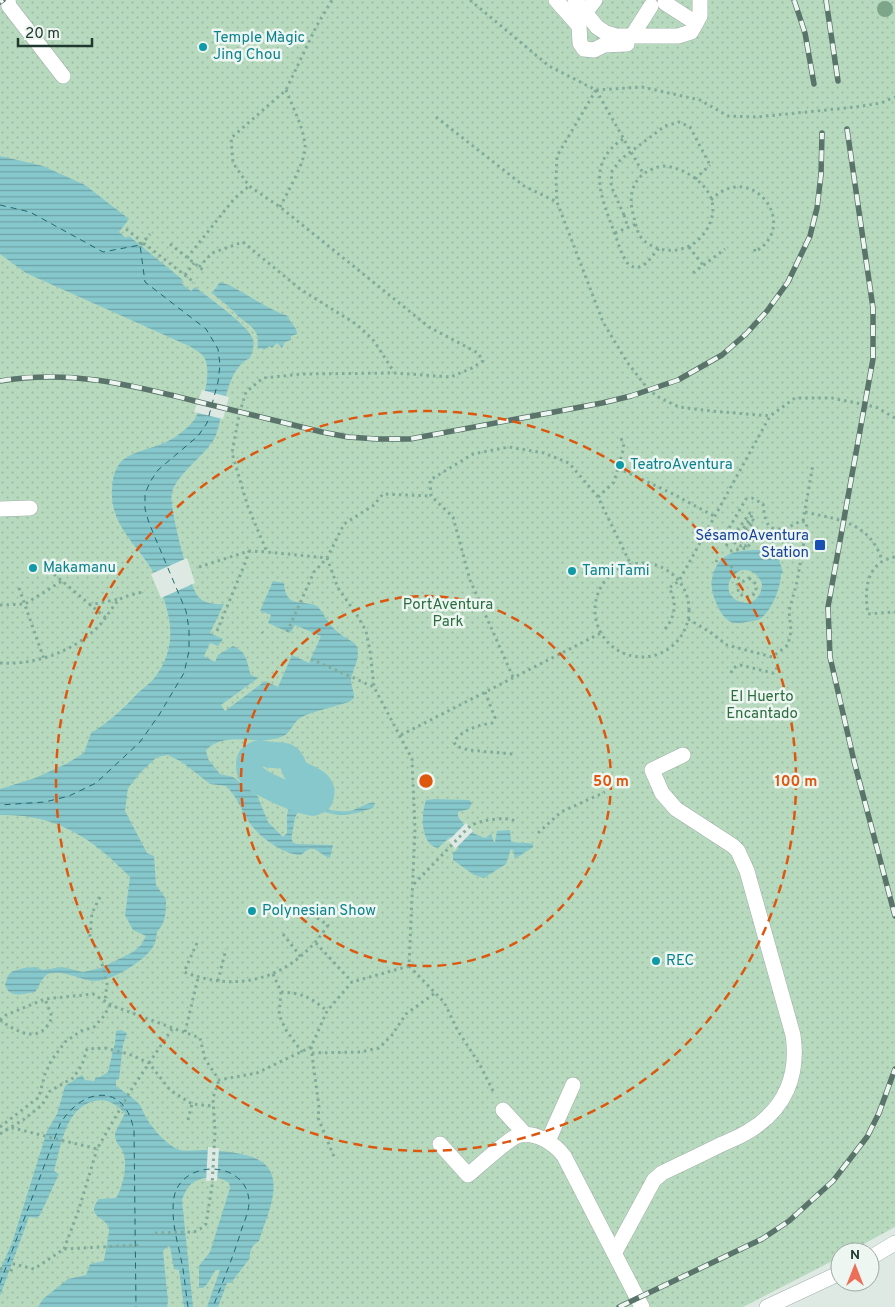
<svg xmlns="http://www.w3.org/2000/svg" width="895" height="1307" font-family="Overpass,sans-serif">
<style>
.park{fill:url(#park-dots)}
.water{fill:url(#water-rules);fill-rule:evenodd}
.pier{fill:#dee9e3}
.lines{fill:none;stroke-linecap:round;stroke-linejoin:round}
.canal{stroke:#87c8cd;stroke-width:26}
.ferry{stroke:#1e6a70;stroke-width:1;stroke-dasharray:6 5;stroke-linecap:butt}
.minor-casing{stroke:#a1b0a9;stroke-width:16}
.path{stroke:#80ab9a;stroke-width:3;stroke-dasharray:2.5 4;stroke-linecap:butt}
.minor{stroke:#fff;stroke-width:15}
.rail-casing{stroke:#5a746b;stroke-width:5.5}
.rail{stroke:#eef6f1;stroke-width:4;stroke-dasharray:11;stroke-linecap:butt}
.path-bridge{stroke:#80ab9a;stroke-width:3;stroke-dasharray:2.5 4;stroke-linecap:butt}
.tree{fill:#7ca589}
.ring{fill:none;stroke:#de570e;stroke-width:2.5;stroke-dasharray:9 6}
.culture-dot{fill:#0f9aa8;stroke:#eef6f1;stroke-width:2}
.transit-dot{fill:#1a4fb4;stroke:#eef6f1;stroke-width:2}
.labels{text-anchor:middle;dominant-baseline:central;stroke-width:5;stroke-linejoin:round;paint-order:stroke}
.culture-label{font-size:15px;fill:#0d838f;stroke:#eef6f1;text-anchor:start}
.transit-label{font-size:15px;fill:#164399;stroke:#eef6f1;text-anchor:end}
.park-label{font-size:15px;fill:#2c6d40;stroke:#eef6f1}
.centre{fill:#de570e;stroke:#eef6f1;stroke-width:2.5}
.ring-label{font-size:15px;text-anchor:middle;font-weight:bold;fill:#de570e;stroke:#eef6f1;stroke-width:5;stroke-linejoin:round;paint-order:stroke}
</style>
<defs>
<pattern id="park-dots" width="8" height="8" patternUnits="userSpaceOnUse" patternTransform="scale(1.25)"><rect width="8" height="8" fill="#b7dabe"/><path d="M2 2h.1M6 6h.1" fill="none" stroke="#9dbca4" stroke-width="1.8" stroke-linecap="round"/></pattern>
<pattern id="water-rules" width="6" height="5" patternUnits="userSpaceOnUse" patternTransform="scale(1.25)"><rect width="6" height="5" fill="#87c8cd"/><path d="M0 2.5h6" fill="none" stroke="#6ea3a7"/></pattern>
</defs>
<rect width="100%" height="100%" fill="#dee9e3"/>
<path class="park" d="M 0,0 L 895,0 L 895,1227 L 849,1252 L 840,1252 L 840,1257 L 743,1307 L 0,1307 Z"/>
<g class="water">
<path d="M 0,156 L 43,166 L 85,185 L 129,219 L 119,232 L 126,238 L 129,236 L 183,280 L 181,283 L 191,291 L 195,287 C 208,297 248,325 253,339 C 255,346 252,352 250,358 C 226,368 224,413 216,435 C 208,454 179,471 172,492 C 168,505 189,583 197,595 C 202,603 215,605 224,604 L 210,633 L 223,639 L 218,646 L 210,643 L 204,656 L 215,662 L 218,655 L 233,646 C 248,653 246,661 251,675 L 258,678 L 221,705 L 225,711 L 265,681 L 278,687 L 292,655 L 309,663 L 321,636 L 295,625 L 290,633 L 268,623 L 271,615 L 260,611 L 273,581 L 284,583 C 286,609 300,599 317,606 C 326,615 327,624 339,633 C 344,638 355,641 357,647 C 361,659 351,671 351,682 C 352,687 354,693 354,698 L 349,702 C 337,706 310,712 300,718 C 292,723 291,734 281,737 C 256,746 226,730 206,750 L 208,759 L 220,774 L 233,777 L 257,795 L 268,822 L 283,837 L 287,833 L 287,815 L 289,807 C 310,802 329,813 349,811 C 358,810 367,801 375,803 L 373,808 C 363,811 353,815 342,815 C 324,816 296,796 294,824 C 293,831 290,836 293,843 L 298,844 L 333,845 L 330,858 C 317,854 315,841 301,855 C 284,855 259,837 249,822 C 241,810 237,796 226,786 L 210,784 L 182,762 L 168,755 L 157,757 L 141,772 L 128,788 L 125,811 L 147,853 L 154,856 L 156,885 L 166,899 C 166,907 166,916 163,923 C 162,926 159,929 157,932 C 156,937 156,942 153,947 C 143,962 112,981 94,981 C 79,980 64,969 48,974 C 42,977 39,987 35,992 C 23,994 8,999 5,984 L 9,974 L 13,971 L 24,968 L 35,967 L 43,970 L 62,967 L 83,972 L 101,968 L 133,952 L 141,945 L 146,936 L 133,930 L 125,915 L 130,877 C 92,838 57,814 0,815 L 0,789 L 35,778 L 66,764 L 84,753 L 91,733 C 109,722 123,709 137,694 C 143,688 151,683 156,676 C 175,649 173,623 162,594 C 159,587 157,579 154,573 C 134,539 106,524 113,479 C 114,473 119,462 124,459 C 138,449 157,448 172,439 C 179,435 191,425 195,419 C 202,405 213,372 204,357 C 200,352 194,349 189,346 L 26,273 L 0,254 Z"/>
<path d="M 220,282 C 224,284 228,284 231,286 C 250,296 268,309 288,316 C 290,324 297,326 297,334 L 291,336 L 291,340 L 285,342 L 282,348 L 277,343 L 272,348 L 269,346 L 264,350 L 261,348 L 258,349 C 257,345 259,337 256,333 C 251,323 239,320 233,310 L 230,309 L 228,306 L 212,293 Z"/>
<path d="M 759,550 L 771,551 L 779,559 L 783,573 L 781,574 C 781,587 771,614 758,620 C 754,621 750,621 746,622 C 742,623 736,624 731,622 C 720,618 709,590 712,579 C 713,572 717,563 722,559 C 732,550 747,550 759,550 ZM 742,570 C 752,569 759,575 762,584 C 761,615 720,603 730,580 C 733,574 737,572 742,570 Z"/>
<path d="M 434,799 L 469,800 L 472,803 L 469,809 L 458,812 L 458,817 L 470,832 L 485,838 L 491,834 L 494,842 L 495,842 L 497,831 L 510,830 L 511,841 C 518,844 526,842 533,844 L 533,847 L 515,859 L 513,850 L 511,849 L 506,864 L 484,878 L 474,875 L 453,860 L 453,853 L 459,848 L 450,837 L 438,848 C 420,844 421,814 426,800 Z"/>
<path d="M 121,1030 L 127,1033 L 123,1045 L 119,1079 L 116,1080 L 116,1086 C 124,1092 134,1098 140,1105 C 143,1110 144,1115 147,1119 C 154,1130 165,1143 177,1149 C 187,1153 200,1149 211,1150 C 251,1154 285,1157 270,1208 C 267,1219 262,1230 259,1241 C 253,1244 249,1251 250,1258 L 231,1283 L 227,1283 L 218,1307 L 207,1307 L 220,1270 L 216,1270 C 211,1276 209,1284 203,1288 L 199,1288 L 199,1266 L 210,1252 L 230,1188 L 229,1183 C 218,1175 200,1176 190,1185 C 186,1189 184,1195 182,1200 L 193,1307 L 184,1307 L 179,1270 L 174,1269 L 170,1247 L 168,1246 L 163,1251 L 168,1301 L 167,1307 L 38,1307 L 43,1299 L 68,1279 L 86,1275 L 90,1264 L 104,1261 C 105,1254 109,1235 109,1229 C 107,1217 84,1217 99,1199 L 116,1198 C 123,1187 127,1167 124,1155 C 122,1145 115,1146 115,1133 L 125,1113 C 116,1105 108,1098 95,1101 C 65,1107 61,1147 54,1171 L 59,1174 L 40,1215 L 37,1218 L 29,1217 L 0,1296 L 0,1270 L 12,1243 L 47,1131 L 57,1114 L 65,1086 L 82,1075 L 85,1080 L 94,1081 L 96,1077 L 100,1077 L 108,1072 L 115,1043 L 116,1031 Z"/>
</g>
<g class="pier">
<path d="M 202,390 L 229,397 L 223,419 L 194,412 Z"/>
<path d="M 187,558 L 195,583 L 161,598 L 151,574 Z"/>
<path d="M 466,823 L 473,831 L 453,851 L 455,848 L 449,841 L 445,844 Z"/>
<path d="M 208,1147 L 219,1148 L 217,1181 L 206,1181 Z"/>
</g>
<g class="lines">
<path class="canal" d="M 259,753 C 263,753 267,755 272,755 C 289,755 290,756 296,772 C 308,779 327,782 320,799 L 313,803 C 300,801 261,785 252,775 C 249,772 249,768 249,764 C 249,758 253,755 259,753 Z"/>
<g class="ferry">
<path d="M 0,205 L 30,212 L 103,252 L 140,245 L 145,282 L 206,329 L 218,349 L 220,365 L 218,382 L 207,423 L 198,436 L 158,470 L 150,482 L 145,494 L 145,509 L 149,523 L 186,611 L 189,629 L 189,651 L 184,673 L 159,715 L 140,742 L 96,783 L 69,796 L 45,802 L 0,805"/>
<path d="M 0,1283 L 60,1124 C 83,1086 126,1083 134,1131 L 136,1307"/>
<path d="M 188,1307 C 186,1294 185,1282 183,1269 C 179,1246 170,1221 174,1197 C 182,1158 248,1160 249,1202 C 249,1211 245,1220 242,1228 C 234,1255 223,1281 213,1307"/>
</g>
<g class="minor-casing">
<g id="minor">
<path d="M 8,0 L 9,6 L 63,76"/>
<path d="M 556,0 L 579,26 L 580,43 L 584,49 L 594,50 L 604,45 L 627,44"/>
<path d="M 575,0 L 597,27 L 606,33 L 616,36 L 678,36 L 691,32 L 696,23 L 665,3"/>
<path d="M 585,13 L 595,0"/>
<path d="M 696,23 L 700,16 L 700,0"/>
<path d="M 632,36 L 651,6"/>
<path d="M 0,509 L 30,508"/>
<path d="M 503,1110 L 526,1135"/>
<path d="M 548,1141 L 573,1085"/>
<path d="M 440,1144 L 468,1175 C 478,1167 507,1140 517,1136 C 534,1130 554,1143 564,1156 L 642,1307"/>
<path d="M 615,1252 L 654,1180 L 662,1173 C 681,1164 700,1155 718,1146 C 728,1141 740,1137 749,1131 C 785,1109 799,1076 793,1035 L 747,871 L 738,851 L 733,846 L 676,809 L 662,793 L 652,770 L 683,755"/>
<path d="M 870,1258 L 895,1243"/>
<path d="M 767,1307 L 840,1273"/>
</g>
</g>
<g class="path">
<path d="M 470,0 L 549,66 L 596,90 L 642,87 L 700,100 L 728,116 L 757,117 L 856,107 L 881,103 L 895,97"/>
<path d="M 596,90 L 557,156 L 556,178 L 557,202 L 603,322 L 627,362 L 648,389 L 658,397 L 679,407 L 711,411 L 770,416"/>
<path d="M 596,90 L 643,173"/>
<path d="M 436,117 L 524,186 L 557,202"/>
<path d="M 623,139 C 586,163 601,196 613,229 C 618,241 621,256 629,265 C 643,273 650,258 659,248"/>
<path d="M 663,166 C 680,167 698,177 708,192 C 722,213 704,244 681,249 C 668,253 648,248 640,236 C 637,231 635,223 634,217 C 626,192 635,171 663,166 Z"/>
<path d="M 695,179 L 710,165"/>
<path d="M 711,200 C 750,159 802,224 755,252 L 754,247"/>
<path d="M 280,207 C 287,193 307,159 305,145 C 303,126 293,108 286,90"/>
<path d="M 624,215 L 628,228"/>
<path d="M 126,229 L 140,240 L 140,245 L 145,244 L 195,283"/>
<path d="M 615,233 L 636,224"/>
<path d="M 170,244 L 203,270"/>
<path d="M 141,245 L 150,234"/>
<path d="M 689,247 L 703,265"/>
<path d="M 187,258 L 234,199 L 249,186"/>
<path d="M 199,267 L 212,253 L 243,242 L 300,289 L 356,324 L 366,333 L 374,341 L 394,372"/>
<path d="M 693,273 L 725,249"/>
<path d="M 185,275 L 194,263"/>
<path d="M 618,468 L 671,493 L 714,516"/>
<path d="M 598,497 L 614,482 L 624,447 L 620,435"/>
<path d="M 805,512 C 840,520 869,522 882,560"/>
<path d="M 803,521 L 813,464"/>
<path d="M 726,546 L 750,513 L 753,514 L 734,542 L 736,544 L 752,519 L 754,521 L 738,544 L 741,546 L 753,528 L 755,529 L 744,545 L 746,546 L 755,533 L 757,534 L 747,548 L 730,551"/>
<path d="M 895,557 C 866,562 864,590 868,614 L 895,612"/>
<path d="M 716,562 L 717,560"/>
<circle cx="642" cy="610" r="47"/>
<path d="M 731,566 L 741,582"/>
<path d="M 199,567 L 249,551 L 267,552"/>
<path d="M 49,570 L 106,618"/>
<path d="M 749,578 L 756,584 L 756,592 L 752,596 L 746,597 L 739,594 L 737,585 Z"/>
<path d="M 19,588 L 44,659"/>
<path d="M 0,605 L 25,604 L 62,581"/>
<path d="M 89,605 L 120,599"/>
<path d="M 688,619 L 710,632 L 727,645 L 772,657 L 788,645 L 791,631 L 789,611 L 797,582 L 807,524 L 806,522 L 800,521 C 791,527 771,536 766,520 C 764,515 764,509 763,504 L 752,498 L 746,499 L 721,542"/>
<path d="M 665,629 C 676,616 677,601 669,588 L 679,581 L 770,416 L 795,398 L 832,398 L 876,407 L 895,418"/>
<path d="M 217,631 L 246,561 L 249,551"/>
<path d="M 262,632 L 263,633"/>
<path d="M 287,632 L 314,572 L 327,558 L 344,524 L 374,505 L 383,494 L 431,496"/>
<path d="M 311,659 L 374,687"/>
<path d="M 0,663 C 36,665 72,652 98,627 C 105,620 114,604 119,600 C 125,595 138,594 145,591"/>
<path d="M 731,673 L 733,668 L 740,665 L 773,673 L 776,671 L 778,663"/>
<path d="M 513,677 L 470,580 L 453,517 L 431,496 L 430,480 L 473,454 L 509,447 L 544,453 L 569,463 L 598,497 L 631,565"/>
<path d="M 485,692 L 495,718 L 492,723 C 479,725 461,730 454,742 L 456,746 L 468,750 L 513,754"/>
<path d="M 401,735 L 601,633"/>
<path d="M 538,833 L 561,812 L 605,792"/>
<path d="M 414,884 L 470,826 C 481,820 505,816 515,821"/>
<path d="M 100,897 L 92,913 L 90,936 L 100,956 L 107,984 L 105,1000"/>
<path d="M 283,934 L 301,957"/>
<path d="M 197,943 L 184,972 C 242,995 295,976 328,925 L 306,911"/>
<path d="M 316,943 L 352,982"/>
<path d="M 409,966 L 444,1002 L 458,1031 L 480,1065 L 494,1093"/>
<path d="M 273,974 L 281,992 L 279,1015 L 286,1030 L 302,1052"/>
<path d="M 218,981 L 226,949"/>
<path d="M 281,992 C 301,993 311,997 327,1011"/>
<path d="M 0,1020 L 6,1015 L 45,999 L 93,994 L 113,1006 L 200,1038 L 205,1059 L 219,1080 L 257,1073 L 311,1047 L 327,1011 L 352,982 L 409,966 L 415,829 L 412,759 L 374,687 L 370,651 L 366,631 L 357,615 L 338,588 L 327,558 L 267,552 L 248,507 L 232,453 L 239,415 L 246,392 L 263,378 L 302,374 L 394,373 L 451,377 L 472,368 L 483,361 L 478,353 L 429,327 L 280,207 L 249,186 L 233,163 L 231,138 L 286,90 L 316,27 L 332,0"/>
<path d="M 0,1020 C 18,1033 41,1045 52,1017 L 45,999"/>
<path d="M 185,1032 L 198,978"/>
<path d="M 311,1047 L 319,1107 L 318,1118 L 335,1159"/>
<path d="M 312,1053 L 360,1052 L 379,1048 L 392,1035 L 406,1014 L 435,993"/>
<path d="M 188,1120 L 192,1104"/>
<path d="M 0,1127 L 39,1097 L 45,1074 L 51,1061 L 65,1042 L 81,1031 L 94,1027 L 104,1016 L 110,1005"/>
<path d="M 6,1130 L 23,1120 L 42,1105 L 50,1091 L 73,1078 L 82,1065 L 87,1049 L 105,1048 L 129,1054 L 149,1063 L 170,1090 L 192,1104 L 212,1106"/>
<path d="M 0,1134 L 6,1130 L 13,1128 L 97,1149 L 131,1090 L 172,1029"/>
<path d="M 155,1233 L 194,1232 L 200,1229 L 206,1224 L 212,1186 L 215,1132 L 213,1098 L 219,1080"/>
<path d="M 64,1249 L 79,1209 L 97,1149"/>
<path d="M 0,1268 L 10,1273 L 14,1264 L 34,1269 L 64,1249 L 139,1245"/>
</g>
<use href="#minor" class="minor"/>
<g class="rail-casing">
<g id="rail">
<path d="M 794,0 L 805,33 L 814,84"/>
<path d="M 826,0 L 838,81"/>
<path d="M 0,2 L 3,0"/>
<path d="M 847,129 L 873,308 L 873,359 L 828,607 L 830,657 L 854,761 L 895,916"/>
<path d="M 0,381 C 70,369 131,385 199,402 C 240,412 281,422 322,432 L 348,437 L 377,439 L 410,439 L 602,403 L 631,396 L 678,380 L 722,355 L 746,334 L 767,311 L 788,282 L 810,236 L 817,208 L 821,175 L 822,133"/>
<path d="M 619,1307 L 762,1239 L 789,1221 L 833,1181 L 867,1137 L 879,1113 L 895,1069"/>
</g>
</g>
<use href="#rail" class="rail"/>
<path class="path-bridge" d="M 624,215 L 611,186 L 612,171 L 621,159 L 665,126 L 679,122 L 690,127 L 710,165"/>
</g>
<circle class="tree" cx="885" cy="9" r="8"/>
<g class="ring">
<circle cx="426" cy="781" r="185"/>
<circle cx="426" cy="781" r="370"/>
</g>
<g class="culture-dot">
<circle cx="203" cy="47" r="5"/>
<circle cx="620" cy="465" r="5"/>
<circle cx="33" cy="568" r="5"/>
<circle cx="572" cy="571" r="5"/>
<circle cx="252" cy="911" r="5"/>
<circle cx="656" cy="961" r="5"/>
</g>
<rect class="transit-dot" x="814" y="539" width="12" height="12" rx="2.5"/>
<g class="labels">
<g class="culture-label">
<text x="213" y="38">Temple Màgic<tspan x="213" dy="17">Jing Chou</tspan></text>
<text x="630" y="465">TeatroAventura</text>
<text x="43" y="568">Makamanu</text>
<text x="582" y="571">Tami Tami</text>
<text x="262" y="911">Polynesian Show</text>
<text x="666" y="961">REC</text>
</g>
<g class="transit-label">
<text x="809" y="536">SésamoAventura<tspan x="809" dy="17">Station</tspan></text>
</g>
<g class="park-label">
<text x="448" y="605">PortAventura<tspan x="448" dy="17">Park</tspan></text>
<text x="762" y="697">El Huerto<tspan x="762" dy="17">Encantado</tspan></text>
</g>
</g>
<circle cx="426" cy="781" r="8" class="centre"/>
<g class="ring-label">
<text x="611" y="786">50 m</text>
<text x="796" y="786">100 m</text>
</g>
<g transform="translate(855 1267)"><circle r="24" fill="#eef6f1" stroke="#9caaa3"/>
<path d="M0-4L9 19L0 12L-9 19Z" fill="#ec7059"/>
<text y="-8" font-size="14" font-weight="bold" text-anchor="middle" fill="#20382f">N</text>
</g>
<path d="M18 38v8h74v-8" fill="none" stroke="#20382f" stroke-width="2.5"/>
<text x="25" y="38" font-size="15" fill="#20382f" stroke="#eef6f1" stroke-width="4" paint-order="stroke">20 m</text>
</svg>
